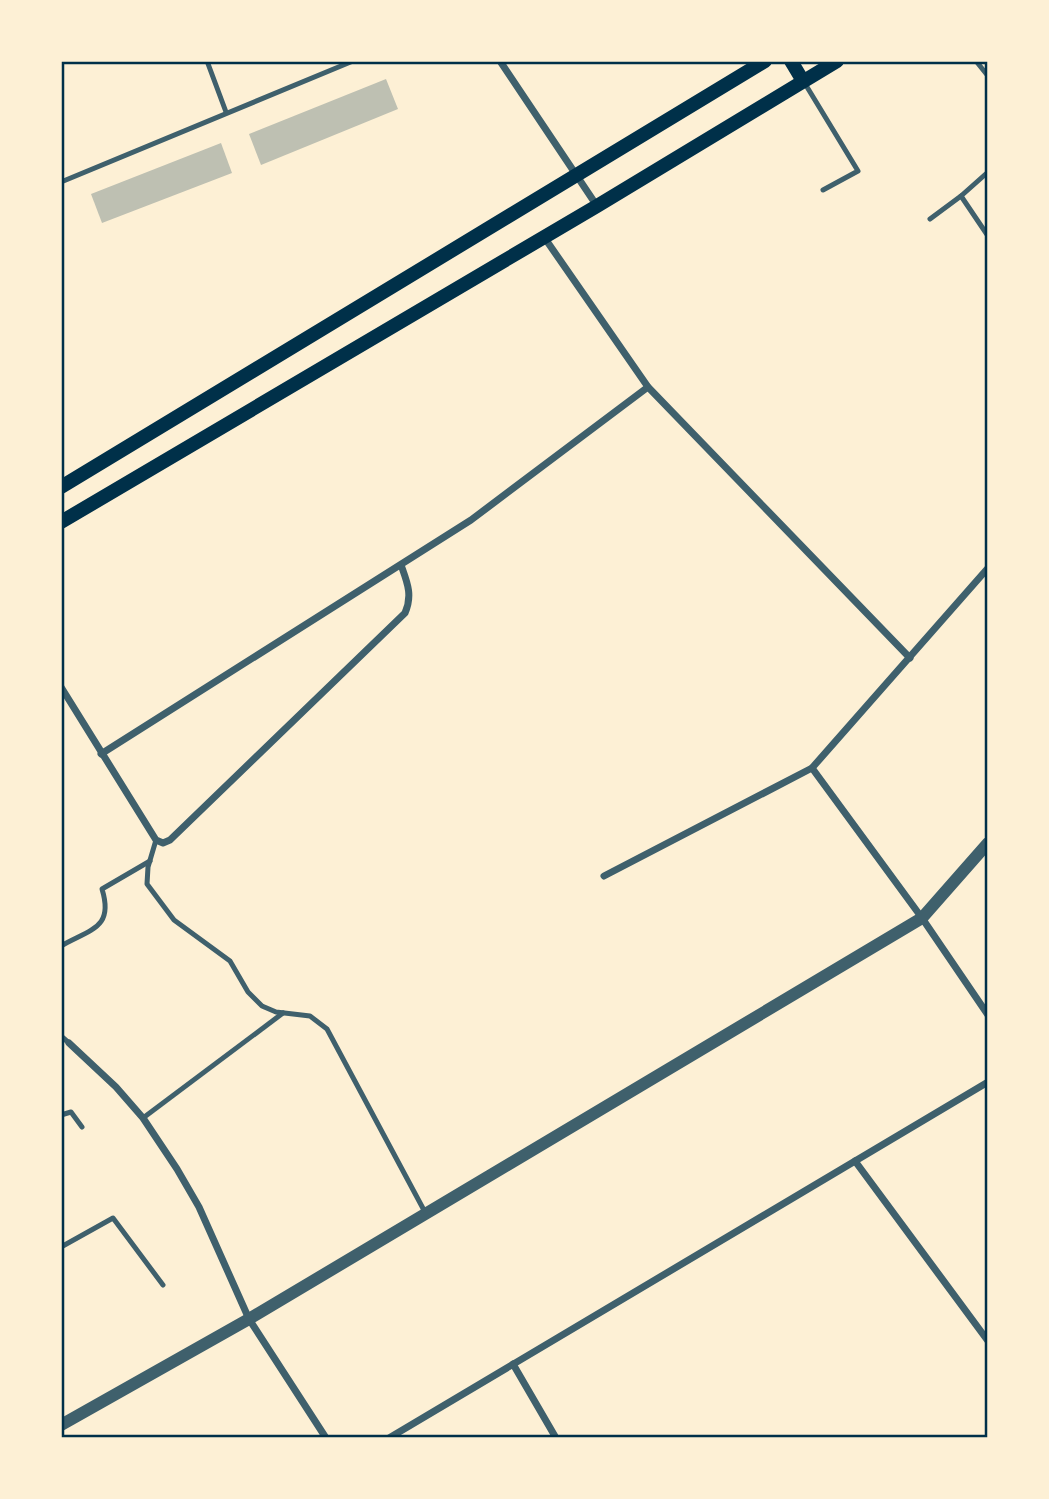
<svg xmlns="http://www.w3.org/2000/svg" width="1049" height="1499" font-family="'Fira Sans Condensed',sans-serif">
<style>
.building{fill:#bec0b2}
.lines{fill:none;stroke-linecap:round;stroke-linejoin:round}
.service{stroke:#3f606c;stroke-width:5}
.minor{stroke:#3f606c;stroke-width:7}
.tertiary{stroke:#3f606c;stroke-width:12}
.secondary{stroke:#003049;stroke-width:14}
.neatline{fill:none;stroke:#003049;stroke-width:2.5}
</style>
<rect width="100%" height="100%" fill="#fdf0d5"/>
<g class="building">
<path d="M 386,79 L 398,109 L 261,165 L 249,134 Z"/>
<path d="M 221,143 L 232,173 L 102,223 L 91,194 Z"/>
</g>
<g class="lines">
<g class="service">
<path d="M 207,61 L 226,112"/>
<path d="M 976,61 L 988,76"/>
<path d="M 804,82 L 858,171 L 823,190"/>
<path d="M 61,182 L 353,61"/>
<path d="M 961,196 L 988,236"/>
<path d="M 930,219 L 961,196 L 988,172"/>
<path d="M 156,840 L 148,867 L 147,884 L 174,920 L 230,961 L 248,992 L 262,1006 L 276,1012 L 310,1016 L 327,1029 L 426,1214"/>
<path d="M 61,946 C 91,929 114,928 102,889 L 150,861"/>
<path d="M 61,1036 L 69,1043"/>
<path d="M 61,1115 L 71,1112 L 82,1127"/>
<path d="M 143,1118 L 283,1013"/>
<path d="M 61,1247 L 113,1218 L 163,1285"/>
</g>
<g class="minor">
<path d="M 500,61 L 597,206"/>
<path d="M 544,237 L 648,387 L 910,658"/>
<path d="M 61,687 L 156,840 L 163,843 L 170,840 L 405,613 C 413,595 407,582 401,565"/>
<path d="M 101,754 L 471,520 L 648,387"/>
<path d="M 812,768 L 922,918 L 988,1015"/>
<path d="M 604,876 L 812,768 L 988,568"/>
<path d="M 69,1043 L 116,1087 L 143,1118 L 177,1169 L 199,1207 L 249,1319 L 326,1438"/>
<path d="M 855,1161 L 988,1341"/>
<path d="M 513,1364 L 556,1438"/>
<path d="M 389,1438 L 988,1082"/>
</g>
<path class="tertiary" d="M 61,1425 L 249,1319 L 922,918 L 988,843"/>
<g class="secondary">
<path d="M 791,61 L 803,81"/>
<path d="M 61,487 L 765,61"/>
<path d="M 61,522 L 597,206 L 837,61"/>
</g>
</g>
<rect width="1049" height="1499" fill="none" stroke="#fdf0d5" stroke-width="126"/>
<rect x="63" y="63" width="923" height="1373" class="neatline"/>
</svg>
